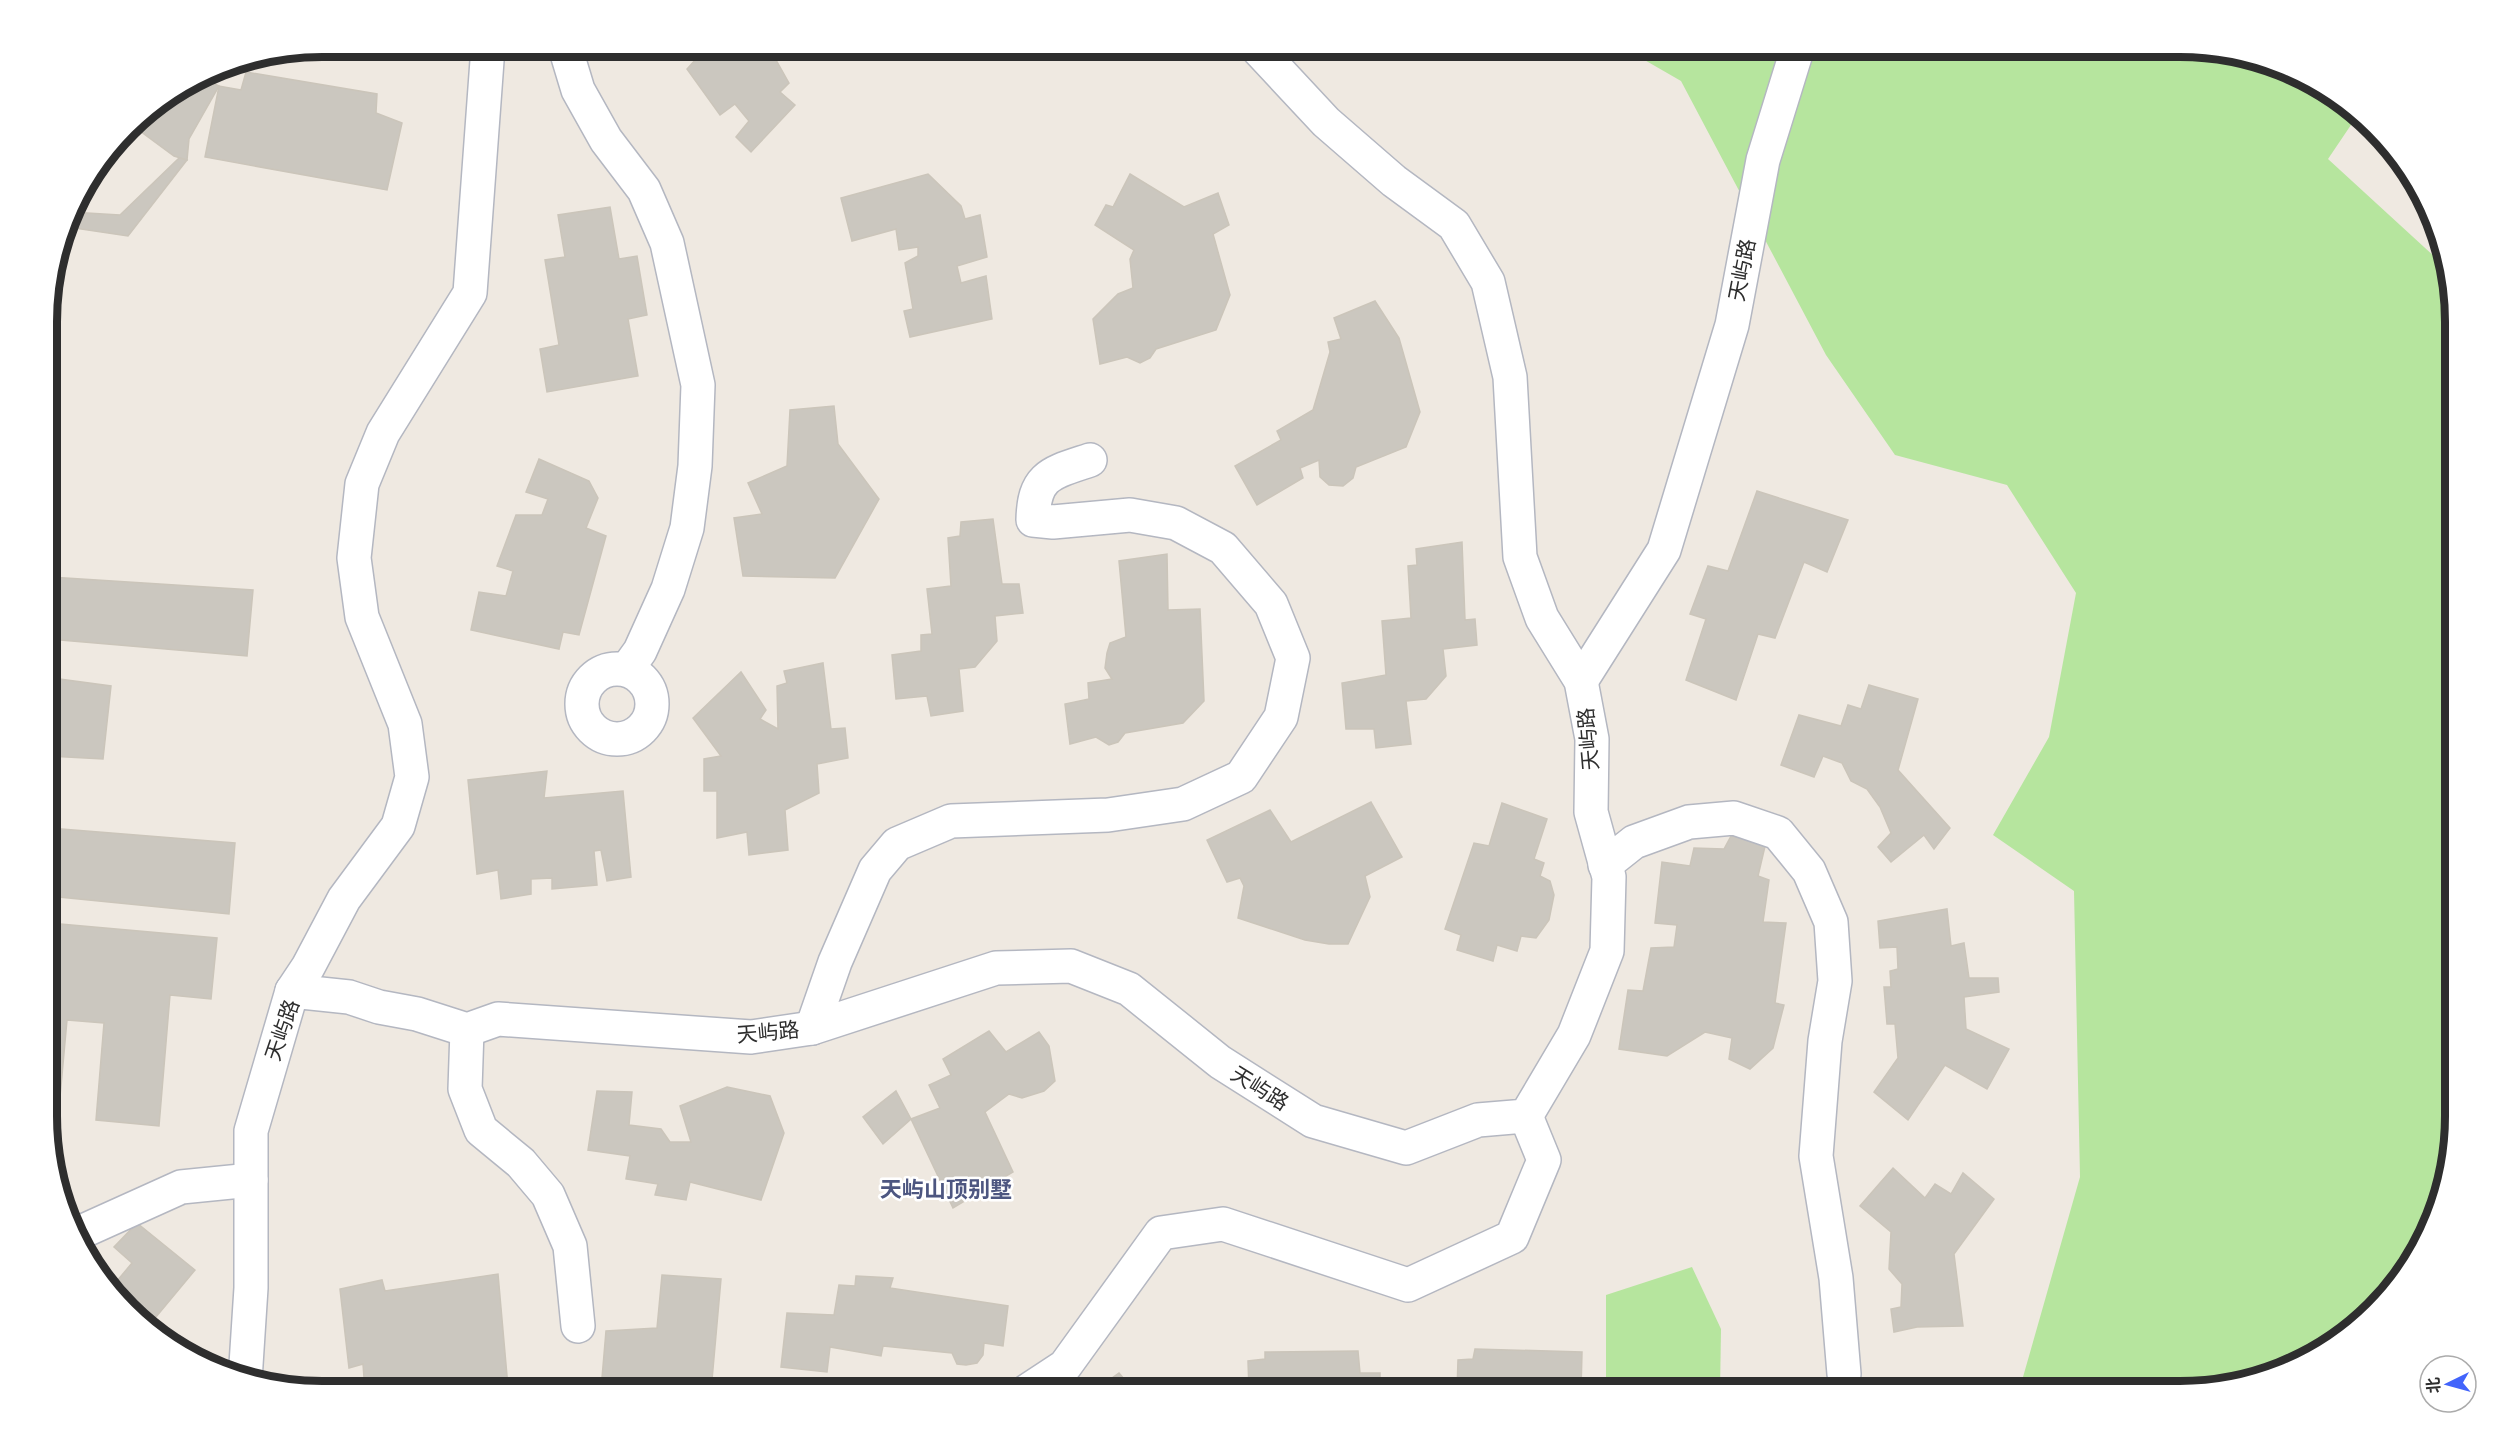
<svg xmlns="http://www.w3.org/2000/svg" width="2502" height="1438" font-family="Montserrat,'Noto Sans SC',sans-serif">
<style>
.green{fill:#b6e59e}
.building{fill:#cbc7bf;stroke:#cbc5ba;stroke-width:1.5}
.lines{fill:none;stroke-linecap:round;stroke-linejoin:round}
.minor-casing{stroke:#b4b7c1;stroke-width:36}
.minor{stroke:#fff;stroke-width:33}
.labels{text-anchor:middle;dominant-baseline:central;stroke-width:5;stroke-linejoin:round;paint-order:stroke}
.street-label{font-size:21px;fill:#2e2e2e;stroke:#fff}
.neighbourhood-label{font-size:22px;font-weight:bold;fill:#4d5680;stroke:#fff}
.rim{fill:none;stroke:#2e2e2e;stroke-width:8}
</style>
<rect width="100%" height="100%" fill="#efe9e1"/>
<g class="green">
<path d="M 1622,47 L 2181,47 L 2252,56 L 2318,83 L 2355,119 L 2328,159 L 2448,269 L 2455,303 L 2455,1134 L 2419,1254 L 2375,1311 L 2318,1354 L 2198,1391 L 2019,1391 L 2080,1177 L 2074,891 L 1993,835 L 2049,737 L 2076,593 L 2007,485 L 1895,455 L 1826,355 L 1681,81 Z"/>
<path d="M 1692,1267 L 1721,1329 L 1720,1391 L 1606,1391 L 1606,1295 Z"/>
</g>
<g class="building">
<path d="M 668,47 L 771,47 L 771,51 L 789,83 L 780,92 L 795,105 L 751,152 L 736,137 L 749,121 L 735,104 L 720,115 L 687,69 L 697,58 L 687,51 L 675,55 Z"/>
<path d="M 246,72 L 377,94 L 376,113 L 402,123 L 387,190 L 205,157 L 219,86 L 241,90 Z"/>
<path d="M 202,77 L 219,86 L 189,139 L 187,160 L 174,156 L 132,125 L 140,115 Z"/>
<path d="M 179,158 L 187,160 L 128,236 L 67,227 L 71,212 L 120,215 Z"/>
<path d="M 928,174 L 961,206 L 965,219 L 980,215 L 987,257 L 957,266 L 961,283 L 986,276 L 992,319 L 910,337 L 904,311 L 913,309 L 905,263 L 918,256 L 918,247 L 899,250 L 896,229 L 852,241 L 841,198 Z"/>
<path d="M 1130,174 L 1184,207 L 1218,193 L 1229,225 L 1213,234 L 1230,295 L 1216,330 L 1156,349 L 1150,358 L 1140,363 L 1127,357 L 1100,364 L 1093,319 L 1118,294 L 1133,288 L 1130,259 L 1134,250 L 1095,225 L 1106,205 L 1113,207 Z"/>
<path d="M 610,207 L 619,259 L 637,256 L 647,315 L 628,319 L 638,376 L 547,392 L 540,349 L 559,345 L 545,260 L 565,257 L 558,215 Z"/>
<path d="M 1375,301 L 1399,338 L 1420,412 L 1406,447 L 1356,467 L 1353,478 L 1343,486 L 1329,485 L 1320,477 L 1319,460 L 1300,468 L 1303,478 L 1257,505 L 1235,466 L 1281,440 L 1277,431 L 1313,410 L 1330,352 L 1328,342 L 1341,339 L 1334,318 Z"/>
<path d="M 834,406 L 838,444 L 879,499 L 835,578 L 743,576 L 734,518 L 762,514 L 748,483 L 787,466 L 790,410 Z"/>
<path d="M 539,459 L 589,481 L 598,498 L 586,528 L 606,536 L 579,635 L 563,632 L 559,649 L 471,630 L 479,592 L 506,596 L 513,571 L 497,566 L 516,515 L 542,515 L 548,499 L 526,492 Z"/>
<path d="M 1757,491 L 1848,520 L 1827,572 L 1804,562 L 1775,638 L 1758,634 L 1736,700 L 1686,680 L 1706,619 L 1690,614 L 1708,566 L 1728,571 Z"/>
<path d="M 993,519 L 1002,584 L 1019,584 L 1023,613 L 995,616 L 997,641 L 975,667 L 959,669 L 963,711 L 931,716 L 927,696 L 896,699 L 892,655 L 921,651 L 921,635 L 932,634 L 927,589 L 951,586 L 948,538 L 960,536 L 961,522 Z"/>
<path d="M 1462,542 L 1465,620 L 1475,619 L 1477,645 L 1443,649 L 1446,676 L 1426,699 L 1406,701 L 1411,744 L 1376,748 L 1374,729 L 1346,729 L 1342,683 L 1386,675 L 1382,621 L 1411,618 L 1408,566 L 1417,565 L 1416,549 Z"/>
<path d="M 1167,554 L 1168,610 L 1200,609 L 1204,701 L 1183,723 L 1125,733 L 1118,742 L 1109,745 L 1096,737 L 1070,744 L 1065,704 L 1089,699 L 1088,683 L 1112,679 L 1105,668 L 1107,653 L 1110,643 L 1126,637 L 1119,561 Z"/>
<path d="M 50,577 L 253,590 L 247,656 L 49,639 Z"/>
<path d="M 823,663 L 831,729 L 845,728 L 848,758 L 817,764 L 819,793 L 785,810 L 788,850 L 749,855 L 747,832 L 717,838 L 717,791 L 704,791 L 704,759 L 721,756 L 693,718 L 741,672 L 766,710 L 760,719 L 778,729 L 777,686 L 787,683 L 784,671 Z"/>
<path d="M 52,678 L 111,686 L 103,759 L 49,756 L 49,704 Z"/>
<path d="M 1869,685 L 1918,699 L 1898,770 L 1950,828 L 1934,849 L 1924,835 L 1891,862 L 1878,847 L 1891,833 L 1880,807 L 1867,789 L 1851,781 L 1842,763 L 1823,756 L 1814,777 L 1781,765 L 1799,715 L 1841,726 L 1848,705 L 1861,709 Z"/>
<path d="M 547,771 L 544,798 L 623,791 L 631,877 L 607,881 L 601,850 L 594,851 L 597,885 L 552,889 L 552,878 L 531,879 L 531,894 L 501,899 L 498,870 L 477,874 L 468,780 Z"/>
<path d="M 1371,802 L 1402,857 L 1365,876 L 1370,897 L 1348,944 L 1329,944 L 1305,940 L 1238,918 L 1244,886 L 1240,878 L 1227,882 L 1207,840 L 1270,810 L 1291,842 Z"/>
<path d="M 1502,803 L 1547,819 L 1534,859 L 1544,863 L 1540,876 L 1550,881 L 1554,895 L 1549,920 L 1536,938 L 1521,936 L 1517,951 L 1497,945 L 1493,961 L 1457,950 L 1461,935 L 1445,929 L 1474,843 L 1489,846 Z"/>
<path d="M 49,828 L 235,843 L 229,914 L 49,896 Z"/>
<path d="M 1731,836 L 1766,842 L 1758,876 L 1769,880 L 1763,922 L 1786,923 L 1775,1003 L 1784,1005 L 1773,1048 L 1750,1069 L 1729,1059 L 1732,1038 L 1705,1032 L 1667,1056 L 1619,1049 L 1628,990 L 1643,991 L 1651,948 L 1674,947 L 1677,925 L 1655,923 L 1662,862 L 1690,866 L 1694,848 L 1724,849 Z"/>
<path d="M 1947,909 L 1951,946 L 1964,943 L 1969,978 L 1998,978 L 1999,992 L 1964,997 L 1966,1029 L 2009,1049 L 1987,1089 L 1945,1065 L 1908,1120 L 1874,1092 L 1898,1058 L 1895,1024 L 1887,1024 L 1884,987 L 1891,987 L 1890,971 L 1898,969 L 1897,947 L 1880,948 L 1878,921 Z"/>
<path d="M 49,923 L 217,938 L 211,999 L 170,995 L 159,1126 L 96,1120 L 104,1023 L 67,1020 L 58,1119 L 49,1118 Z"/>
<path d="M 989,1031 L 1006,1052 L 1039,1032 L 1049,1046 L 1055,1081 L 1044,1091 L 1022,1098 L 1009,1094 L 985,1112 L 1013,1172 L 953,1208 L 911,1119 L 940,1108 L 929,1085 L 951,1075 L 943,1059 Z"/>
<path d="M 727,1087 L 770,1096 L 784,1133 L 761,1200 L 690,1182 L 686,1200 L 655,1195 L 658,1184 L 626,1179 L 630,1156 L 588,1150 L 597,1091 L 632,1092 L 629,1125 L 661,1129 L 670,1142 L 691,1142 L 680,1106 Z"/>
<path d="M 896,1091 L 911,1119 L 883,1144 L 863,1117 Z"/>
<path d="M 1893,1168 L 1925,1198 L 1935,1184 L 1951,1194 L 1963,1173 L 1994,1199 L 1954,1254 L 1963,1326 L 1917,1327 L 1894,1332 L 1891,1309 L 1901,1307 L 1902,1284 L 1889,1269 L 1891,1232 L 1860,1206 Z"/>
<path d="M 137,1223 L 195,1270 L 151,1323 L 112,1287 L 132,1263 L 114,1247 Z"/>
<path d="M 498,1274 L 508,1387 L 465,1391 L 365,1391 L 363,1364 L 349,1368 L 340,1289 L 382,1280 L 385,1291 Z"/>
<path d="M 662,1275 L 721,1279 L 712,1380 L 686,1378 L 684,1391 L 572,1391 L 573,1381 L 602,1378 L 606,1331 L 657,1328 Z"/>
<path d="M 856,1276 L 893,1278 L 890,1288 L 1008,1306 L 1003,1346 L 984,1343 L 983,1355 L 977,1363 L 966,1365 L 957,1364 L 952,1353 L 883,1346 L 881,1356 L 830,1347 L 827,1372 L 781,1367 L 787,1313 L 834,1315 L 839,1285 L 855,1286 Z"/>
<path d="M 1475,1349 L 1582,1352 L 1581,1391 L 1534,1391 L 1534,1388 L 1500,1386 L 1500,1391 L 1457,1391 L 1458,1360 L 1473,1359 Z"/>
<path d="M 1358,1351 L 1360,1373 L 1380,1373 L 1380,1391 L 1249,1391 L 1248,1361 L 1265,1359 L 1265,1352 Z"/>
<path d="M 1119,1373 L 1129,1385 L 1140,1378 L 1150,1391 L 1094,1391 Z"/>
</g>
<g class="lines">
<g class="minor-casing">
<g id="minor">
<path d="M 565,47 L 578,90 L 606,140 L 644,190 L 667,243 L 698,385 L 695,466 L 687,528 L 668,589 L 640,651 L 627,669"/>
<circle cx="617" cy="704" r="35"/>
<path d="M 1581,681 L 1664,550 L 1732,325 L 1763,160 L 1798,47"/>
<path d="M 1605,865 L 1634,842 L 1689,822 L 1734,818 L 1778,833 L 1809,871 L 1831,922 L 1835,981 L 1825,1041 L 1816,1156 L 1836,1278 L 1844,1374"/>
<path d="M 292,991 L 308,967 L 344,899 L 398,826 L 412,777 L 405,724 L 362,617 L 354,558 L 362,484 L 383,433 L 470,293 L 488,47"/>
<path d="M 812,1028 L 835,962 L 875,870 L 897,844 L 951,821 L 1108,815 L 1183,804 L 1241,777 L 1281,717 L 1293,658 L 1271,604 L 1223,548 L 1176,523 L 1130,515 L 1053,522 L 1033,520 C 1034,475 1051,473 1090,460"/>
<path d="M 467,1030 L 465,1089 L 481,1130 L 521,1163 L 548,1195 L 570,1246 L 578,1326"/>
<path d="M 79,1233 L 181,1187 L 251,1180"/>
<path d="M 245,1380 L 251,1288 L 251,1131 L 292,991 L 349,997 L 379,1007 L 417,1014 L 467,1030 L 498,1019 L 751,1037 L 812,1028 L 996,968 L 1071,966 L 1129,989 L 1220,1062 L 1313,1121 L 1406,1148 L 1478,1120 L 1526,1116 L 1574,1035 L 1607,951 L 1609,877 L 1591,812 L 1592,739 L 1581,681 L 1542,618 L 1520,557 L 1510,377 L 1488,282 L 1454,225 L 1394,181 L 1326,122 L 1256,47"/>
<path d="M 1027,1391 L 1065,1366 L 1161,1233 L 1223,1224 L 1408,1285 L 1512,1237 L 1544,1160 L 1526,1116"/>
</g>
</g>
<use href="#minor" class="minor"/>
</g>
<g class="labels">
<g class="street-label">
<text transform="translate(1742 270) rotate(-79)">天屿路</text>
<text transform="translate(1588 739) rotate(-95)">天屿路</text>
<text transform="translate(282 1030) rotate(-71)">天屿路</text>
<text transform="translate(768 1032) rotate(-5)">天屿路</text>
<text transform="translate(1260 1088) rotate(32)">天屿路</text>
</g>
<g class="neighbourhood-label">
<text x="946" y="1189">天屿山顶别墅</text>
</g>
</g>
<path d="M0 0H2502V1438H0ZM322 57H2180A265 265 0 0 1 2445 322V1116A265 265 0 0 1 2180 1381H322A265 265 0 0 1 57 1116V322A265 265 0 0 1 322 57Z" fill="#fff" fill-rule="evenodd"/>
<path class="rim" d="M322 57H2180A265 265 0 0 1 2445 322V1116A265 265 0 0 1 2180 1381H322A265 265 0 0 1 57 1116V322A265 265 0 0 1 322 57Z"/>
<g transform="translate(2448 1384) rotate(265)"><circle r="28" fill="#ffffff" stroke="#ababab" stroke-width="1.5"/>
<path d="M0-4.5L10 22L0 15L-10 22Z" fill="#4264fb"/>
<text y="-9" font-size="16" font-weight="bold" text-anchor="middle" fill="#2e2e2e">北</text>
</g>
</svg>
